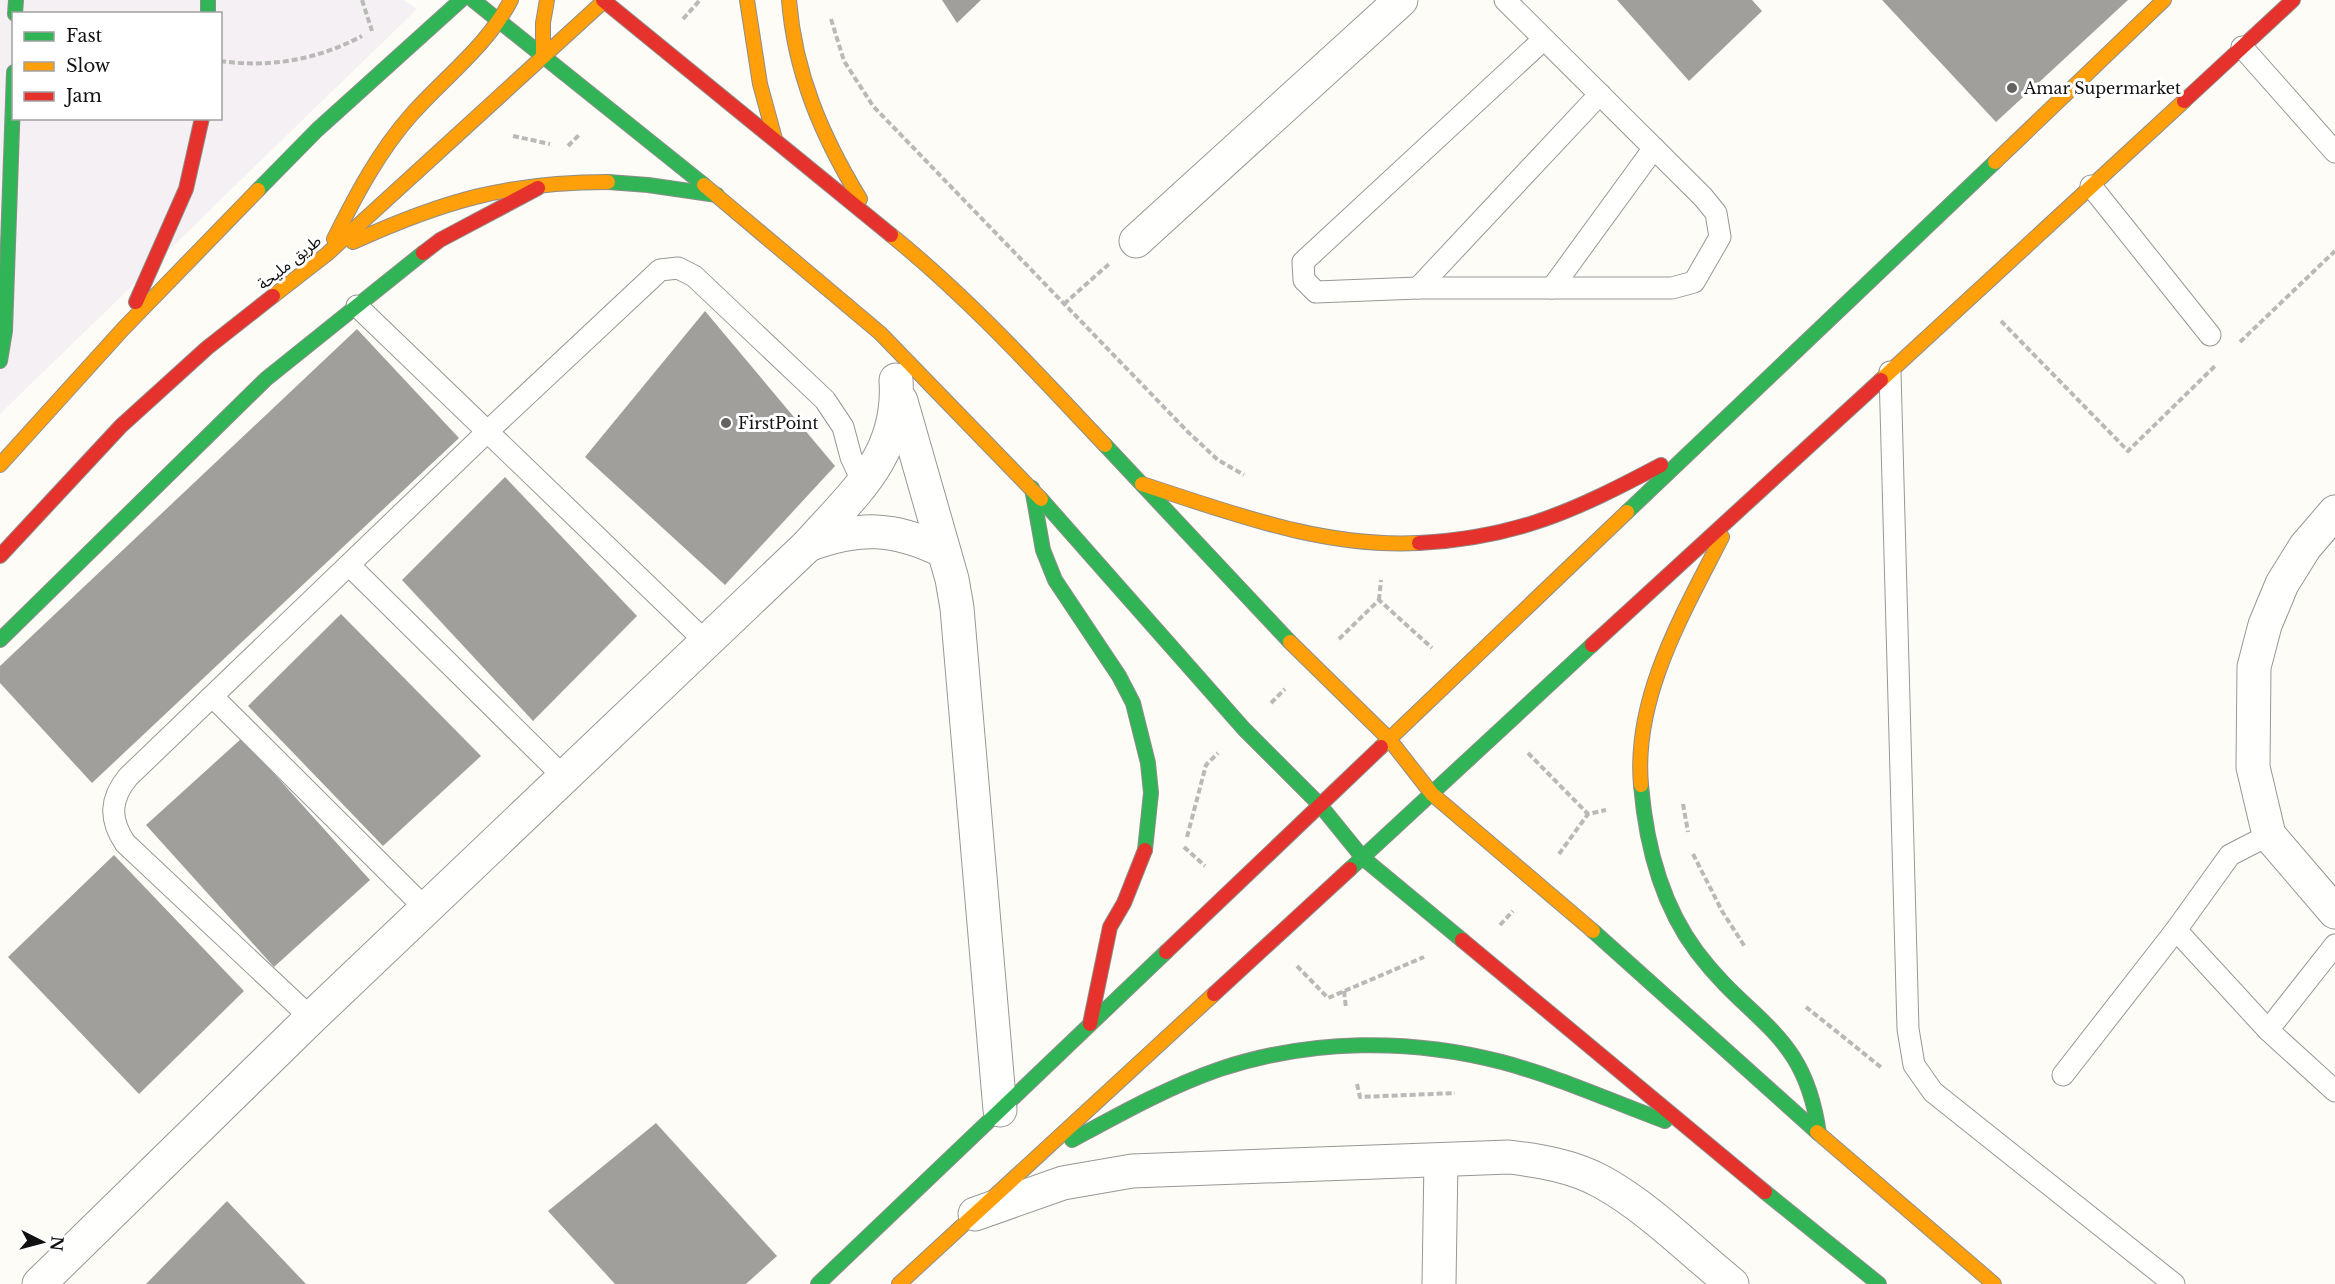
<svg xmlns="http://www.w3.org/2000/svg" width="2335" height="1284" font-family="'Libre Baskerville','Noto Sans Arabic',serif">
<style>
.industrial{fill:#f5f0f3;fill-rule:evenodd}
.building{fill:#a19f9c}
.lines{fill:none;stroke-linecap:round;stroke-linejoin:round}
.lane-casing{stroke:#979795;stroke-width:23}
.street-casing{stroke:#979795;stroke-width:35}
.fast-casing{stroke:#8e8d8b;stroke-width:16}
.slow-casing{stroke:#8e8d8b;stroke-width:16}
.jam-casing{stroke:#8e8d8b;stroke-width:16}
.path{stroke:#b9b9b8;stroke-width:4;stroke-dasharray:6 3;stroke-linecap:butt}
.lane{stroke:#fffffe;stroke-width:21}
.street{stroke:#fffffe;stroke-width:33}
.fast{stroke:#30b455;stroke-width:14}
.slow{stroke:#ff9f0a;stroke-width:14}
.jam{stroke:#e5322d;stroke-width:14}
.poi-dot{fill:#646362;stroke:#fff;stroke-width:2}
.labels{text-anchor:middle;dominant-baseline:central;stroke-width:6;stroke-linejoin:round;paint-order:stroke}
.poi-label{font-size:16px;fill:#111;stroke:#fff;text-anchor:start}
.street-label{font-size:16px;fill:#111;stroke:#fff}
</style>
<rect width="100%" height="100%" fill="#fdfcf7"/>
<path class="industrial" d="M 0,0 L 403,0 L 417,9 L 0,414 ZM 14,14 L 220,14 L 220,118 L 14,118 Z"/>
<g class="building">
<path d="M 942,0 L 981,0 L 957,23 Z"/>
<path d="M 1617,0 L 1752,0 L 1762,11 L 1689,81 Z"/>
<path d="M 1882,0 L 2128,0 L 1996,122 Z"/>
<path d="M 705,311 L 835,466 L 725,585 L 585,457 Z"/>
<path d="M 357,329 L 459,438 L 92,783 L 0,683 L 0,666 Z"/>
<path d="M 505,477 L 637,616 L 533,721 L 402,580 Z"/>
<path d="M 341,614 L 481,756 L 383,846 L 248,706 Z"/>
<path d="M 242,738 L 370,880 L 274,967 L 146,825 Z"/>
<path d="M 114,855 L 244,991 L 139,1094 L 8,957 Z"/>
<path d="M 656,1123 L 777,1256 L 746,1284 L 615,1284 L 548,1211 Z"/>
<path d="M 227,1201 L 306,1284 L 146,1284 Z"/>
</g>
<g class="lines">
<g class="lane-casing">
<g id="lane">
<path d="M 1505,0 C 1571,65 1637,131 1703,197 L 1716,213 L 1720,237 L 1694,282 L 1672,288 L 1418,288 L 1316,292 L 1304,280 L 1303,262 L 1544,39"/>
<path d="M 2242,47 L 2335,152"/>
<path d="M 2091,186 L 2210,335"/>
<path d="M 1418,288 L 1600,94"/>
<path d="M 1552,288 L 1654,148"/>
<path d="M 357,306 L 707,643"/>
<path d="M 1890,372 L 1908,1029 L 1914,1065 L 1933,1092 L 2174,1284"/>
<path d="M 349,565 L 565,778"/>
<path d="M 213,697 L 426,909"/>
<path d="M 2176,930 L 2268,1030 L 2335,1091"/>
<path d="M 311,1018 L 125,843 C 109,819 110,799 128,777 L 487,432 L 660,270 L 678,268 L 694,276 L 825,400 L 843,427 L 851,457 L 863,483"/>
<path d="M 2268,1030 L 2335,945"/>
<path d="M 2063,1075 L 2176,930 L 2230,855 L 2269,835"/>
</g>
</g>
<g class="street-casing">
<g id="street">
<path d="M 1136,241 L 1401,0"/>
<path d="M 901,401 L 952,579 L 957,608 L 1000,1110"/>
<path d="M 2335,512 L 2305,547 L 2282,584 L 2265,625 L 2254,667 L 2253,767 L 2269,835 L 2335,912"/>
<path d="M 808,545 C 859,526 894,527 943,551"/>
<path d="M 975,1214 L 1063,1183 L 1132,1171 L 1509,1157 C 1541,1161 1573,1166 1602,1182 C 1649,1208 1690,1250 1732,1284"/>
<path d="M 39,1284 L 311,1018 L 808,545 C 854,493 901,456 896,380"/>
<path d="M 1439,1284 L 1441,1160"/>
</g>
</g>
<g class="fast-casing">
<g id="fast">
<path d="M 208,0 L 208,14"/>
<path d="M 473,0 L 704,185"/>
<path d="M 15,14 L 16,0"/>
<path d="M 608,182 L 648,185 L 717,195"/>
<path d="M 258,190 L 317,130 L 461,0"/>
<path d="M 0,361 L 5,331 L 14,72"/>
<path d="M 1105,445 L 1290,642"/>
<path d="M 1032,488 L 1043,550 L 1055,580 L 1119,676 L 1133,703 L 1148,763 L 1151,793 L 1145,850"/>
<path d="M 1041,499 L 1244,729 L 1320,805 L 1363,858 L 1462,940"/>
<path d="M 1627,512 L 1995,162"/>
<path d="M 0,640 L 266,379 L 423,253"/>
<path d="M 1641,785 C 1646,844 1661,904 1697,952 C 1752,1025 1805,1031 1819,1134"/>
<path d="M 1350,869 L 1592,645"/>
<path d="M 1593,931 L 1817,1132"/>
<path d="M 1072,1140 C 1120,1114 1168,1087 1220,1069 C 1310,1039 1410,1038 1502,1062 C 1558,1077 1611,1101 1665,1121"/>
<path d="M 1765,1192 L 1879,1284"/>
<path d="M 818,1284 L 1166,952"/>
</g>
</g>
<g class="slow-casing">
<g id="slow">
<path d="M 747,0 L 760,84 L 775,139"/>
<path d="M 789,0 C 795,74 822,136 860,199"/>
<path d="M 543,57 L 543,23 L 547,0"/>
<path d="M 1995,162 L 2164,0"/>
<path d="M 704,185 L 880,333 L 1041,499"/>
<path d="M 891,235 C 969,298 1036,372 1105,445"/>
<path d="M 334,239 C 356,195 379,151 412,114 C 446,76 487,46 511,0"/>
<path d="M 353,242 C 443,201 508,182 608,182"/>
<path d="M 273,296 L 327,254 L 605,0"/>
<path d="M 1881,380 L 2184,101"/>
<path d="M 0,465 L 123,329 L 258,190"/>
<path d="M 1142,484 C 1232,513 1322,548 1419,543"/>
<path d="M 1290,642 L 1389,739 L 1432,794 L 1593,931"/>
<path d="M 1381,747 L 1627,512"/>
<path d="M 1641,785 C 1633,697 1684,612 1722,537"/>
<path d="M 1817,1132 L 1994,1284"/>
<path d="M 899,1284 L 1214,994"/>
</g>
</g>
<g class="jam-casing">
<g id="jam">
<path d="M 603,0 L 891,235"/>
<path d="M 2184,101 L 2293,0"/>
<path d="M 423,253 L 440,240 L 538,188"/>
<path d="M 136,302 L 186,189 L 202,118"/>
<path d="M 1419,543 C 1517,538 1576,510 1661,465"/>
<path d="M 0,556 L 121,426 L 207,348 L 273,296"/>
<path d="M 1592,645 L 1881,380"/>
<path d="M 1462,940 L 1765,1192"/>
<path d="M 1166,952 L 1381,747"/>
<path d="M 1214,994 L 1350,869"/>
<path d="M 1090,1024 L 1110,927 L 1124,903 L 1145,850"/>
</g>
</g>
<g class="path">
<path d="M 362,0 L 372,31"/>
<path d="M 683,19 L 700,0"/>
<path d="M 831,19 L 844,61 L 873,106 L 1188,432 L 1218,460 L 1244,475"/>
<path d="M 220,61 C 270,68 317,60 362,36"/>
<path d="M 513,136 L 550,144"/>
<path d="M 568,146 L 580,134"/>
<path d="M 1064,304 L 1109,264"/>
<path d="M 2001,321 L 2128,451 L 2215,366"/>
<path d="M 2240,342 L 2335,251"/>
<path d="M 1379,600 L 1381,580"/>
<path d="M 1339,639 L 1379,600 L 1432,648"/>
<path d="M 1271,703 L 1285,689"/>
<path d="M 1528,753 L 1588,814"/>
<path d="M 1683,804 L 1688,832"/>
<path d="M 1187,837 L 1206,765 L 1218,753"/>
<path d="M 1184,847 L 1205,866"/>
<path d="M 1559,854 L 1588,814 L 1606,810"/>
<path d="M 1693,854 L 1722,911 L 1745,947"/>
<path d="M 1500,925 L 1513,911"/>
<path d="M 1297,966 L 1328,998 L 1424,957"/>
<path d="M 1344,991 L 1346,1008"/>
<path d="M 1806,1007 L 1882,1068"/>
<path d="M 1357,1084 L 1360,1097 L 1455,1093"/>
</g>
<use href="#lane" class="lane"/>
<use href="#street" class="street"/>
<use href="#fast" class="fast"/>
<use href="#slow" class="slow"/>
<use href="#jam" class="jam"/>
</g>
<g class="poi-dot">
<circle cx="2012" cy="88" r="6"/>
<circle cx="726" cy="423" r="6"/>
</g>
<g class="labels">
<g class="poi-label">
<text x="2024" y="88">Amar Supermarket</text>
<text x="738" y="423">FirstPoint</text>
</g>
<g class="street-label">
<text transform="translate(289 262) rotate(-39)">طريق مليحة</text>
</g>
</g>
<rect x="12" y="12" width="210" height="108" fill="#ffffff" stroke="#a0a0a0" stroke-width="1.5"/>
<rect x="24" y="32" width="30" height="9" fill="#30b455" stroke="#a0a0a0" stroke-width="1.5"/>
<text x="66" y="42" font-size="18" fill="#111111">Fast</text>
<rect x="24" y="62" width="30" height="9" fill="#ff9f0a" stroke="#a0a0a0" stroke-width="1.5"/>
<text x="66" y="72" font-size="18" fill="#111111">Slow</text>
<rect x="24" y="92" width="30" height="9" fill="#e5322d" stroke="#a0a0a0" stroke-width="1.5"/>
<text x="66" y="102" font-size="18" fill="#111111">Jam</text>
<g transform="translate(42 1242) rotate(96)" stroke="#ffffff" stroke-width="4.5" paint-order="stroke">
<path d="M0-4.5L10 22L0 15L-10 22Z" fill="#111111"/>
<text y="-9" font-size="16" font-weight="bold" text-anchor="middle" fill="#111111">N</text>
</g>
</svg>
